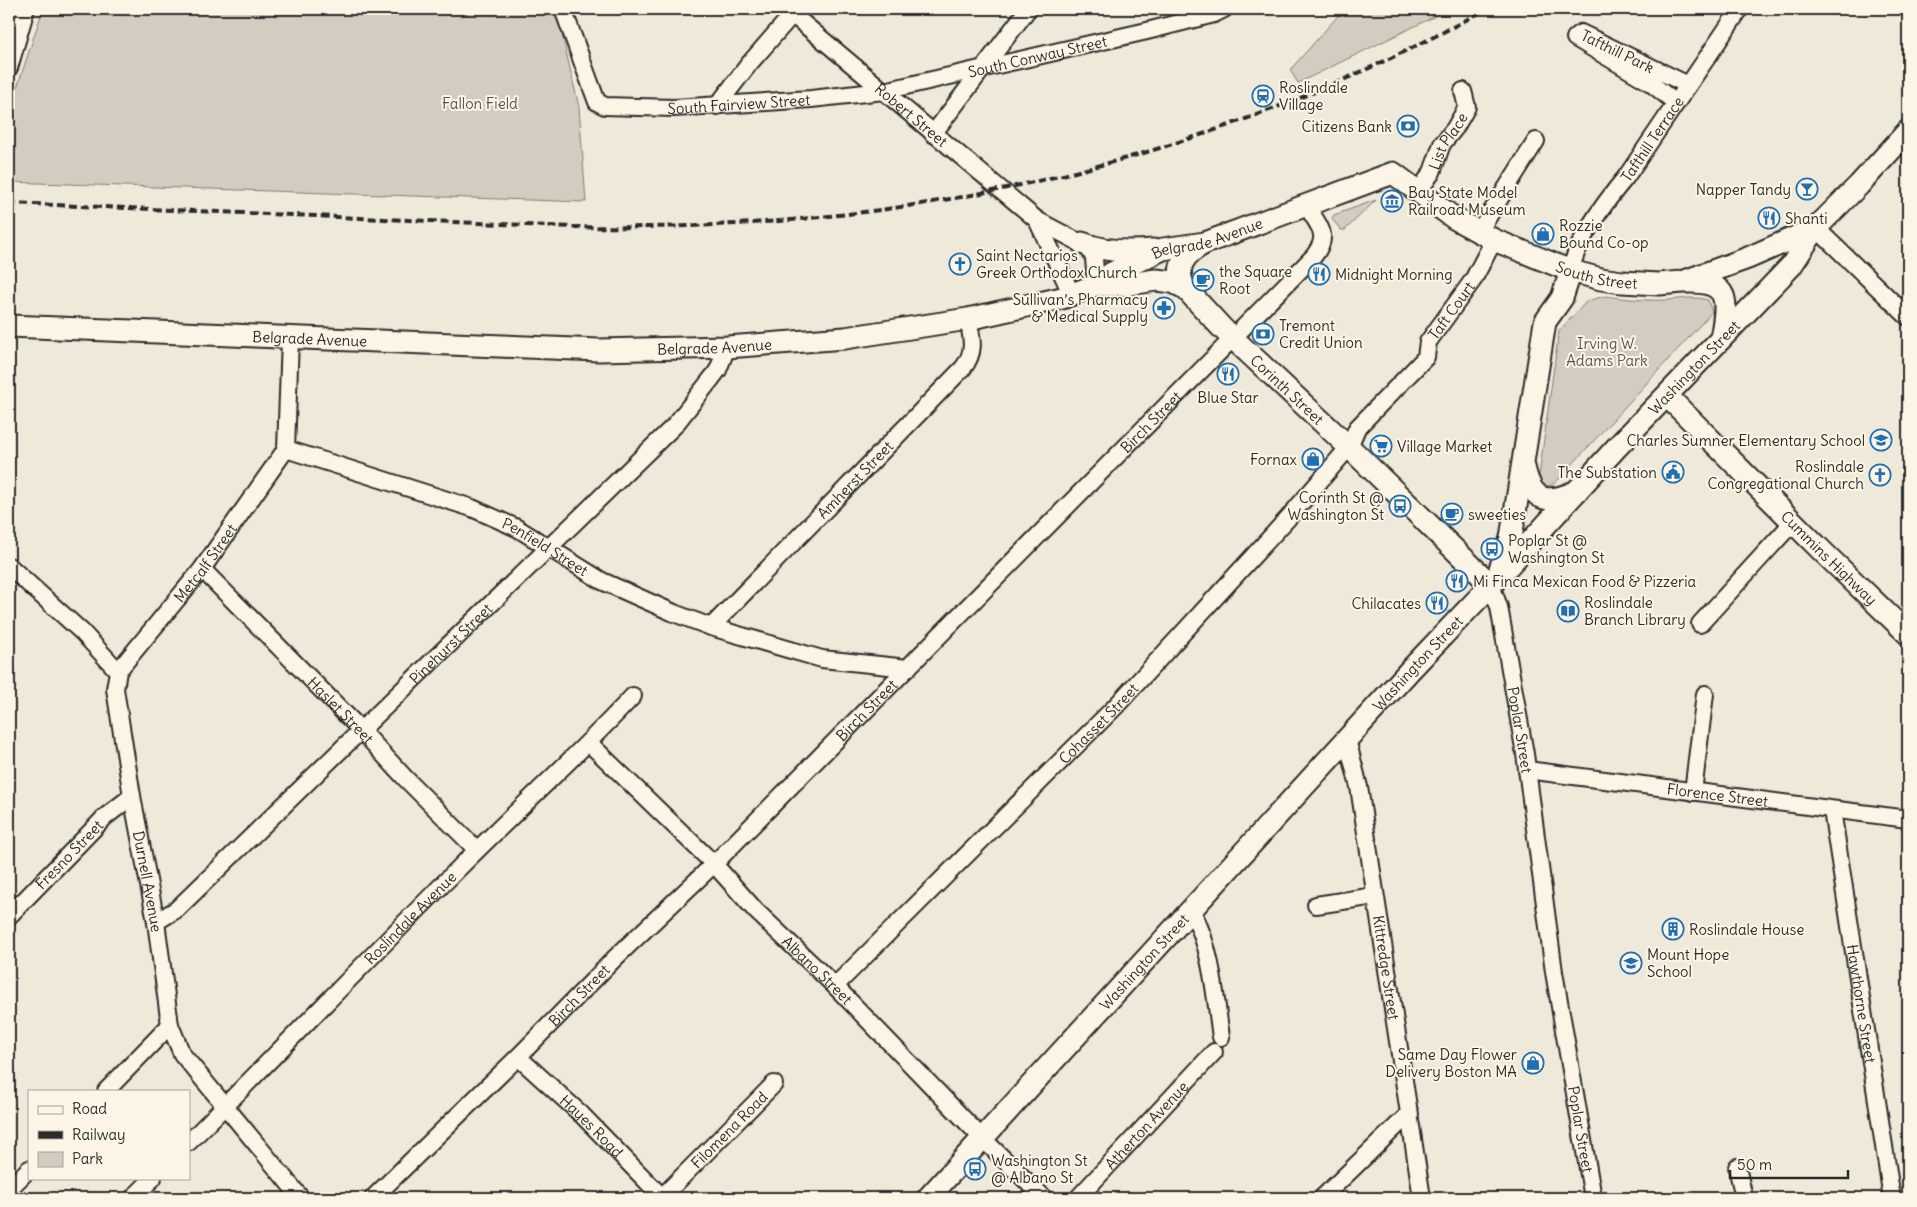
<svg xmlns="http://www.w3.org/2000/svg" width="1917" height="1207" font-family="Delius,sans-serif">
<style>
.green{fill:#d2cdc0;stroke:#7e7c76}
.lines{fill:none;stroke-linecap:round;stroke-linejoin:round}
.minor-casing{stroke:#2b2b2b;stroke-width:20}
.major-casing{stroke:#2b2b2b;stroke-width:25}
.minor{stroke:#fcf5e5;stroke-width:16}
.major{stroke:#fcf5e5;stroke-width:21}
.rail{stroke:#2b2b2b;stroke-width:4;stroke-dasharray:8 4;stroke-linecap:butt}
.labels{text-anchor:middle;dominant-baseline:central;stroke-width:4;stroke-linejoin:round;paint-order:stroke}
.street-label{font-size:15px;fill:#2b2b2b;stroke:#fcf5e5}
.poi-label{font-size:15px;fill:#2b2b2b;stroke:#fcf5e5;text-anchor:start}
.park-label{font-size:15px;fill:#555450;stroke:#fcf5e5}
</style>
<rect width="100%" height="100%" fill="#efe9da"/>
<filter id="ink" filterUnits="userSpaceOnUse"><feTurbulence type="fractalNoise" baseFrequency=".02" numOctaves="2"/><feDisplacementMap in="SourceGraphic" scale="10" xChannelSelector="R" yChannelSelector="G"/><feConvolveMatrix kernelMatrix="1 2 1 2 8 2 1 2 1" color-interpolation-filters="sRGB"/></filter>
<g filter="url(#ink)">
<g class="green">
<path d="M 43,9 L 556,9 L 579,107 L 586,202 L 9,182 L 9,112 Z"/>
<path d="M 1344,9 L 1450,9 L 1298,83 L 1290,70 Z"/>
<path d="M 1376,200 L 1345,230 L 1341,230 L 1332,219 L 1334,215 Z"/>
<path d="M 1605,296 C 1626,299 1647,301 1669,300 C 1682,299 1694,296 1708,300 L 1712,312 L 1557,481 C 1551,486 1546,488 1541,482 L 1539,475 L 1559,331 L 1587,301 Z"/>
</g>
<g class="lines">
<g class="minor-casing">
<g id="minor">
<path id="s1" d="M 563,9 L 597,102 L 605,106 L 674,108 L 811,99 L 884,91 L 1147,31 L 1214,14 L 1224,9"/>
<path id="s2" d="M 786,9 L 1037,220 L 1088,247 L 1094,258 L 1096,285"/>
<path d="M 9,68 L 26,9"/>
<path id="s3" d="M 1676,103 L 1648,81 L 1575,38 L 1581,33 L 1688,85"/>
<path d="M 717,106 L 749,64 L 797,9"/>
<path d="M 933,134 L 1028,9"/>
<path id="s4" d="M 1419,191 L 1432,172 L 1442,144 L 1455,128 L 1467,107 L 1463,91"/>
<path d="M 1037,220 L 1072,295"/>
<path d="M 1816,228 L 1908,317"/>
<path d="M 1478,233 L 1536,141"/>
<path id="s5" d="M 1571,271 C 1576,240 1606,201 1626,177 L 1740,9"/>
<path id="s6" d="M 290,339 L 286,449 L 472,508 L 517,528 L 602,581 L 674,613 L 711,627 L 822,659 L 908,668"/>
<path id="s7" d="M 9,566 L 82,632 L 118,671 L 115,689 L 132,796 L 156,922 L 170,1025 L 182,1054 L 301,1198"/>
<path id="s8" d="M 202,569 L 361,730 L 406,779 L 477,850"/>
<path id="s9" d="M 1491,585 L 1499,607 L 1525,754 L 1554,972 L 1593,1198"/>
<path d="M 1700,624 L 1794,521"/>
<path id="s10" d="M 711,627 L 963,368 C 976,352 972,338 968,319"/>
<path id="s11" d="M 118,671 L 202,569 L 286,449"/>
<path id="s12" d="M 1347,739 L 1359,787 L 1422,1198"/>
<path id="s13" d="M 589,743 L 714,864 L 756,911 L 835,986 L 983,1139 L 1044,1198"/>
<path id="s14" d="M 1527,770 L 1908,819"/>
<path d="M 1693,792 L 1705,694"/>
<path id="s15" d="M 1832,810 L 1892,1198"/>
<path d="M 1316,905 L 1375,896"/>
<path d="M 1192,911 C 1212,949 1215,995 1221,1037"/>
<path id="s16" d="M 9,916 L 105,817 L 132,796"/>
<path id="s17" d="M 156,922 L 177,909 L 674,426 L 712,378 L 718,370 L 727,347"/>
<path id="s18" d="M 835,986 L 1116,706 L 1289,517 L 1349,447 L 1357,428 L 1426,357 L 1428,342 L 1473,280 L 1494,240"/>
<path id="s19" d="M 518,1057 L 582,1115 L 663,1198"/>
<path d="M 106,1091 L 170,1025"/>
<path id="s20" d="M 189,1142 C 279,1052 367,960 458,869 C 516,811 577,756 633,696"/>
<path d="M 1737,1167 L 1744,1198"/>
<path d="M 9,1189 L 29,1169"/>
<path id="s21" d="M 662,1197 L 774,1084"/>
<path d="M 133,1198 L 153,1178"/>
<path id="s22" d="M 373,1198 L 518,1057 L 615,958 L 714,864 L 1313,257 C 1331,235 1319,227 1307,206"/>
<path id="s23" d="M 1078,1198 L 1214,1052"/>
<path d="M 1322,1198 L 1410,1113"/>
</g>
</g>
<g class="major-casing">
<g id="major">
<path d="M 1082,243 C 1104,252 1130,252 1153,250"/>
<path d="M 1686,282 C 1733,280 1727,304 1721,339"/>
<path id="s24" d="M 1096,285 L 1123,285 L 1156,280 L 1173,282 L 1185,288 L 1222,328 L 1349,447 L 1491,585"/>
<path d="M 1185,288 C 1173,266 1186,253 1205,243"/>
<path id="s25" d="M 9,326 L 599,350 L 727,347 L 845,338 L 968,319 L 1062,298 L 1096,285 L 1112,273 L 1163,249 L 1205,243 L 1393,173 L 1454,218 L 1494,240 L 1571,271 L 1601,279 L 1622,282 L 1659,284 L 1682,282 L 1748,258 L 1816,228"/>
<path id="s26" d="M 1667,396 L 1823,552 L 1908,634"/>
<path d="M 1524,467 C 1532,502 1546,505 1577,491"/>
<path d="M 1500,569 L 1511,538 L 1545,322 L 1562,298 L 1571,271"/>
<path id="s27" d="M 928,1198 L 1411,669 L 1491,585 L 1616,448 L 1791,266 L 1816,228 L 1859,185 L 1908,131"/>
</g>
</g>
<use href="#minor" class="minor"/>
<use href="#major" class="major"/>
<path class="rail" d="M 9,203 L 572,227 C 655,228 738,226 820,217 C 1052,194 1283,122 1486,9"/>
</g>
</g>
<defs>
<g id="station-ring" transform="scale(1.125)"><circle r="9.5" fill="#fcf5e5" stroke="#1f6fb2" stroke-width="1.5"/><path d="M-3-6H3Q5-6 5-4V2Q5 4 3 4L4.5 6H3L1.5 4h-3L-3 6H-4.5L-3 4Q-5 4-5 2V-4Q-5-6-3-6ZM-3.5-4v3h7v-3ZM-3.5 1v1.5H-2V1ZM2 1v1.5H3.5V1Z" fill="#1f6fb2"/></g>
<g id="bank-ring" transform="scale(1.125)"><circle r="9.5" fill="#fcf5e5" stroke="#1f6fb2" stroke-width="1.5"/><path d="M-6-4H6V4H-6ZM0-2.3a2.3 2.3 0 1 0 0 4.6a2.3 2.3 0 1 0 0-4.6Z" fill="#1f6fb2"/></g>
<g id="bar-ring" transform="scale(1.125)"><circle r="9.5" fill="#fcf5e5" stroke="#1f6fb2" stroke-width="1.5"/><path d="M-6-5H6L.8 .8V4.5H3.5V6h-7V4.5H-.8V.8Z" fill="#1f6fb2"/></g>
<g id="museum-ring" transform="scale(1.125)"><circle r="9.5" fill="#fcf5e5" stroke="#1f6fb2" stroke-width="1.5"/><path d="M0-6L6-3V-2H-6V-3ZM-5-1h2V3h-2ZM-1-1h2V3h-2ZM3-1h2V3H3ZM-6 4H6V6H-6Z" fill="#1f6fb2"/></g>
<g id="restaurant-ring" transform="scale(1.125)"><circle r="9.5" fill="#fcf5e5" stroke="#1f6fb2" stroke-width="1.5"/><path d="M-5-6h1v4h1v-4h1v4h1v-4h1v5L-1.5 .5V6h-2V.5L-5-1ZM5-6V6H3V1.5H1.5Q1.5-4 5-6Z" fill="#1f6fb2"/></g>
<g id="shop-ring" transform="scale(1.125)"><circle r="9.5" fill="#fcf5e5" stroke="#1f6fb2" stroke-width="1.5"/><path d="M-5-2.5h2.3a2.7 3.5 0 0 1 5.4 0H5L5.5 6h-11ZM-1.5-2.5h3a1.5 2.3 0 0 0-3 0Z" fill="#1f6fb2"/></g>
<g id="church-ring" transform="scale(1.125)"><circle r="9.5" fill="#fcf5e5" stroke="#1f6fb2" stroke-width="1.5"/><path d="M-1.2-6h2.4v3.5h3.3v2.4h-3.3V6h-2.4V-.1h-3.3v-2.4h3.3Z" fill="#1f6fb2"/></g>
<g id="cafe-ring" transform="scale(1.125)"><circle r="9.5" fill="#fcf5e5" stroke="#1f6fb2" stroke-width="1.5"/><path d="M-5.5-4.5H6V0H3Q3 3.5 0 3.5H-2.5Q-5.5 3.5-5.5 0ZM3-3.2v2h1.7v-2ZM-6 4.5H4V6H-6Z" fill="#1f6fb2"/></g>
<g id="pharmacy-ring" transform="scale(1.125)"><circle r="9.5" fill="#fcf5e5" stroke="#1f6fb2" stroke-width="1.5"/><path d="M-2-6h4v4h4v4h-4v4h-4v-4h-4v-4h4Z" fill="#1f6fb2"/></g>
<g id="school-ring" transform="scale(1.125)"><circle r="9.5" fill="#fcf5e5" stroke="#1f6fb2" stroke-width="1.5"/><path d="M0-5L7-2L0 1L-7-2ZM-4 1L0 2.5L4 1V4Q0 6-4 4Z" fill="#1f6fb2"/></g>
<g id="supermarket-ring" transform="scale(1.125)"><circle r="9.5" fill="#fcf5e5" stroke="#1f6fb2" stroke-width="1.5"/><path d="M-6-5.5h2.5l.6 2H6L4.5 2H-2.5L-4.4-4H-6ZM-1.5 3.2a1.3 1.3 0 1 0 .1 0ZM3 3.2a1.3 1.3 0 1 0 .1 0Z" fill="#1f6fb2"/></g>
<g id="civic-ring" transform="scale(1.125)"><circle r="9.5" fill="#fcf5e5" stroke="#1f6fb2" stroke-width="1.5"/><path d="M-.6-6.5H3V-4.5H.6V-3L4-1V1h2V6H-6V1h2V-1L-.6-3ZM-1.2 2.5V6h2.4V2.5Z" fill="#1f6fb2"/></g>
<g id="bus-ring" transform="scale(1.125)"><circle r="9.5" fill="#fcf5e5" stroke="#1f6fb2" stroke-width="1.5"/><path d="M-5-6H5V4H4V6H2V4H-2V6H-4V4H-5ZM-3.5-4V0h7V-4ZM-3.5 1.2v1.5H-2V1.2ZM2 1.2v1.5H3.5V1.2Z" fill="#1f6fb2"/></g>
<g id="library-ring" transform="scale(1.125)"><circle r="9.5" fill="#fcf5e5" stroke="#1f6fb2" stroke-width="1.5"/><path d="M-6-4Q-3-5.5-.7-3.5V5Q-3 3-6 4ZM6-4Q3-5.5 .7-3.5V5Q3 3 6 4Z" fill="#1f6fb2"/></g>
<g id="building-ring" transform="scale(1.125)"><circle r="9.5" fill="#fcf5e5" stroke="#1f6fb2" stroke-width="1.5"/><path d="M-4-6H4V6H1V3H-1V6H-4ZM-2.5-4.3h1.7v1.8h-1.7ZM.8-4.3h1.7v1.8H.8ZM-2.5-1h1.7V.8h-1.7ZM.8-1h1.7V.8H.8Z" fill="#1f6fb2"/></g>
</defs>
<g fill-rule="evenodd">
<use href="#station-ring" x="1263" y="96"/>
<use href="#bank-ring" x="1408" y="126"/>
<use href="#bar-ring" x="1807" y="189"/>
<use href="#museum-ring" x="1392" y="201"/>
<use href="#restaurant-ring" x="1769" y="218"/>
<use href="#shop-ring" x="1543" y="234"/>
<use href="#church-ring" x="960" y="264"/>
<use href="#restaurant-ring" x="1319" y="274"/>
<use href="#cafe-ring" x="1203" y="280"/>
<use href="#pharmacy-ring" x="1164" y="308"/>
<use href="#bank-ring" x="1263" y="334"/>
<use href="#restaurant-ring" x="1228" y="374"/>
<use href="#school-ring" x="1881" y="440"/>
<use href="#supermarket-ring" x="1381" y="446"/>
<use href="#shop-ring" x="1313" y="459"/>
<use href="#civic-ring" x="1673" y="472"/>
<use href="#church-ring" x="1880" y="475"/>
<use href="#bus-ring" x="1400" y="506"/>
<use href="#cafe-ring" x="1452" y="514"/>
<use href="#bus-ring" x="1492" y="549"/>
<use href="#restaurant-ring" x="1457" y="581"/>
<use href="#restaurant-ring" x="1437" y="603"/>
<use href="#library-ring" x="1568" y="611"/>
<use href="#building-ring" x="1673" y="929"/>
<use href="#school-ring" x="1631" y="963"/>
<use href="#shop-ring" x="1533" y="1063"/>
<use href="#bus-ring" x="975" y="1169"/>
</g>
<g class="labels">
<g class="street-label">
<text stroke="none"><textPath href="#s3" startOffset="169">Tafthill Park</textPath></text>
<text stroke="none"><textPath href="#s1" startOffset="545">South Conway Street</textPath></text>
<text stroke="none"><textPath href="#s1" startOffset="242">South Fairview Street</textPath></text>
<text stroke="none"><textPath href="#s2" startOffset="164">Robert Street</textPath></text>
<text stroke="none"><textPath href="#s5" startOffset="156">Tafthill Terrace</textPath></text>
<text stroke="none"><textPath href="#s4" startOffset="58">List Place</textPath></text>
<text stroke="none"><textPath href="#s25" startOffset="1216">Belgrade Avenue</textPath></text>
<text stroke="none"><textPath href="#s25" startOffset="1644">South Street</textPath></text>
<text stroke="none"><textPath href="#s18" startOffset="919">Taft Court</textPath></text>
<text stroke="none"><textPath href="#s25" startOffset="301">Belgrade Avenue</textPath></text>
<text stroke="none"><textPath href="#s25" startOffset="706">Belgrade Avenue</textPath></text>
<text stroke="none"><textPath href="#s27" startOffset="1130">Washington Street</textPath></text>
<text stroke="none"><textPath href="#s24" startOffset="235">Corinth Street</textPath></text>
<text stroke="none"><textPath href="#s22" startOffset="1099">Birch Street</textPath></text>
<text stroke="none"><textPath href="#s10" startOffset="206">Amherst Street</textPath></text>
<text stroke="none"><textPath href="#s6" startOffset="388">Penfield Street</textPath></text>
<text stroke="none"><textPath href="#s26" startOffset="229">Cummins Highway</textPath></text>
<text stroke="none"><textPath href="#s11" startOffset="139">Metcalf Street</textPath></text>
<text stroke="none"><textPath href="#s17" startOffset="406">Pinehurst Street</textPath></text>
<text stroke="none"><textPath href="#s27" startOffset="725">Washington Street</textPath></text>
<text stroke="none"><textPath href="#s8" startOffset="198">Haslet Street</textPath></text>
<text stroke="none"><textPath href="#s22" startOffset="694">Birch Street</textPath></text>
<text stroke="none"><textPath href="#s18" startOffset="372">Cohasset Street</textPath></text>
<text stroke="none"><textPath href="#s9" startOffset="148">Poplar Street</textPath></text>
<text stroke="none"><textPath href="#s14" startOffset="192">Florence Street</textPath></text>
<text stroke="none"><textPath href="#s16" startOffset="86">Fresno Street</textPath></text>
<text stroke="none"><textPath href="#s7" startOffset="365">Durnell Avenue</textPath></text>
<text stroke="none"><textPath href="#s20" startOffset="315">Roslindale Avenue</textPath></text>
<text stroke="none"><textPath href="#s27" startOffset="320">Washington Street</textPath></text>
<text stroke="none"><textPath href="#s12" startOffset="232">Kittredge Street</textPath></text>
<text stroke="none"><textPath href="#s13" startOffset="322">Albano Street</textPath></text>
<text stroke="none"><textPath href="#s22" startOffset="289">Birch Street</textPath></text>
<text stroke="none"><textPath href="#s15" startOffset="196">Hawthorne Street</textPath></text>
<text stroke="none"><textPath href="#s23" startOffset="100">Atherton Avenue</textPath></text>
<text stroke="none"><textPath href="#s19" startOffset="101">Hayes Road</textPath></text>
<text stroke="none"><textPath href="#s9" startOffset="552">Poplar Street</textPath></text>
<text stroke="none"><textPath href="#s21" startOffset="95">Filomena Road</textPath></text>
</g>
<g class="poi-label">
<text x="1279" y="87">Roslindale<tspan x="1279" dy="17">Village</tspan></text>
<text x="1392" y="126" text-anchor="end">Citizens Bank</text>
<text x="1791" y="189" text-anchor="end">Napper Tandy</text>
<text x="1408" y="192">Bay State Model<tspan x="1408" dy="17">Railroad Museum</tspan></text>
<text x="1785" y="218">Shanti</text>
<text x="1559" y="225">Rozzie<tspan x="1559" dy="17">Bound Co-op</tspan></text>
<text x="976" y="255">Saint Nectarios<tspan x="976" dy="17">Greek Orthodox Church</tspan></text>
<text x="1219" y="271">the Square<tspan x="1219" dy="17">Root</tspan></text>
<text x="1335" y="274">Midnight Morning</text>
<text x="1148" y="299" text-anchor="end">Sullivan’s Pharmacy<tspan x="1148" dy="17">&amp; Medical Supply</tspan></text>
<text x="1279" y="325">Tremont<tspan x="1279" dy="17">Credit Union</tspan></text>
<text x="1228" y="397" text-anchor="middle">Blue Star</text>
<text x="1865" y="440" text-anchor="end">Charles Sumner Elementary School</text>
<text x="1397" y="446">Village Market</text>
<text x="1297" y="459" text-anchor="end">Fornax</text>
<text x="1864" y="466" text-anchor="end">Roslindale<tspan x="1864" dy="17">Congregational Church</tspan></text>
<text x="1657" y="472" text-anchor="end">The Substation</text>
<text x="1384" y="497" text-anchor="end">Corinth St @<tspan x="1384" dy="17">Washington St</tspan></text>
<text x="1468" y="514">sweeties</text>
<text x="1508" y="540">Poplar St @<tspan x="1508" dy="17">Washington St</tspan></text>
<text x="1473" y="581">Mi Finca Mexican Food &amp; Pizzeria</text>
<text x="1584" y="602">Roslindale<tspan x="1584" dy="17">Branch Library</tspan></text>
<text x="1421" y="603" text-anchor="end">Chilacates</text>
<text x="1689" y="929">Roslindale House</text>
<text x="1647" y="954">Mount Hope<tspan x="1647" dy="17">School</tspan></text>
<text x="1517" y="1054" text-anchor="end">Same Day Flower<tspan x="1517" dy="17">Delivery Boston MA</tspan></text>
<text x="991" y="1160">Washington St<tspan x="991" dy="17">@ Albano St</tspan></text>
</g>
<g class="park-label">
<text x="480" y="103">Fallon Field</text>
<text x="1607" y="343">Irving W.<tspan x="1607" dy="17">Adams Park</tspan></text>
</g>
</g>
<rect width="1917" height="1207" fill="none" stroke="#fcf5e5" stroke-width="30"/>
<rect x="15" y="15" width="1887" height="1177" fill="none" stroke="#2b2b2b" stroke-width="2" filter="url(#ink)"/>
<rect x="28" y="1090" width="162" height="90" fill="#fcf5e5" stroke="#a8a49b"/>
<rect x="38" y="1106" width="25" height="8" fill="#fcf5e5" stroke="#a8a49b"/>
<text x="72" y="1114" font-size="15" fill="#2b2b2b">Road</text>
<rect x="38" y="1131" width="25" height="8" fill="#2b2b2b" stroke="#a8a49b"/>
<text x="72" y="1140" font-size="15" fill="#2b2b2b">Railway</text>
<rect x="38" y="1152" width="25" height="15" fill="#d2cdc0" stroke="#a8a49b"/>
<text x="72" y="1164" font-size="15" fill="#2b2b2b">Park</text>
<path d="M1730 1170v8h118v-8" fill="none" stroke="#2b2b2b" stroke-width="2.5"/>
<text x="1737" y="1170" font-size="15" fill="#2b2b2b" stroke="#fcf5e5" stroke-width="4" paint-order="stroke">50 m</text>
</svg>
